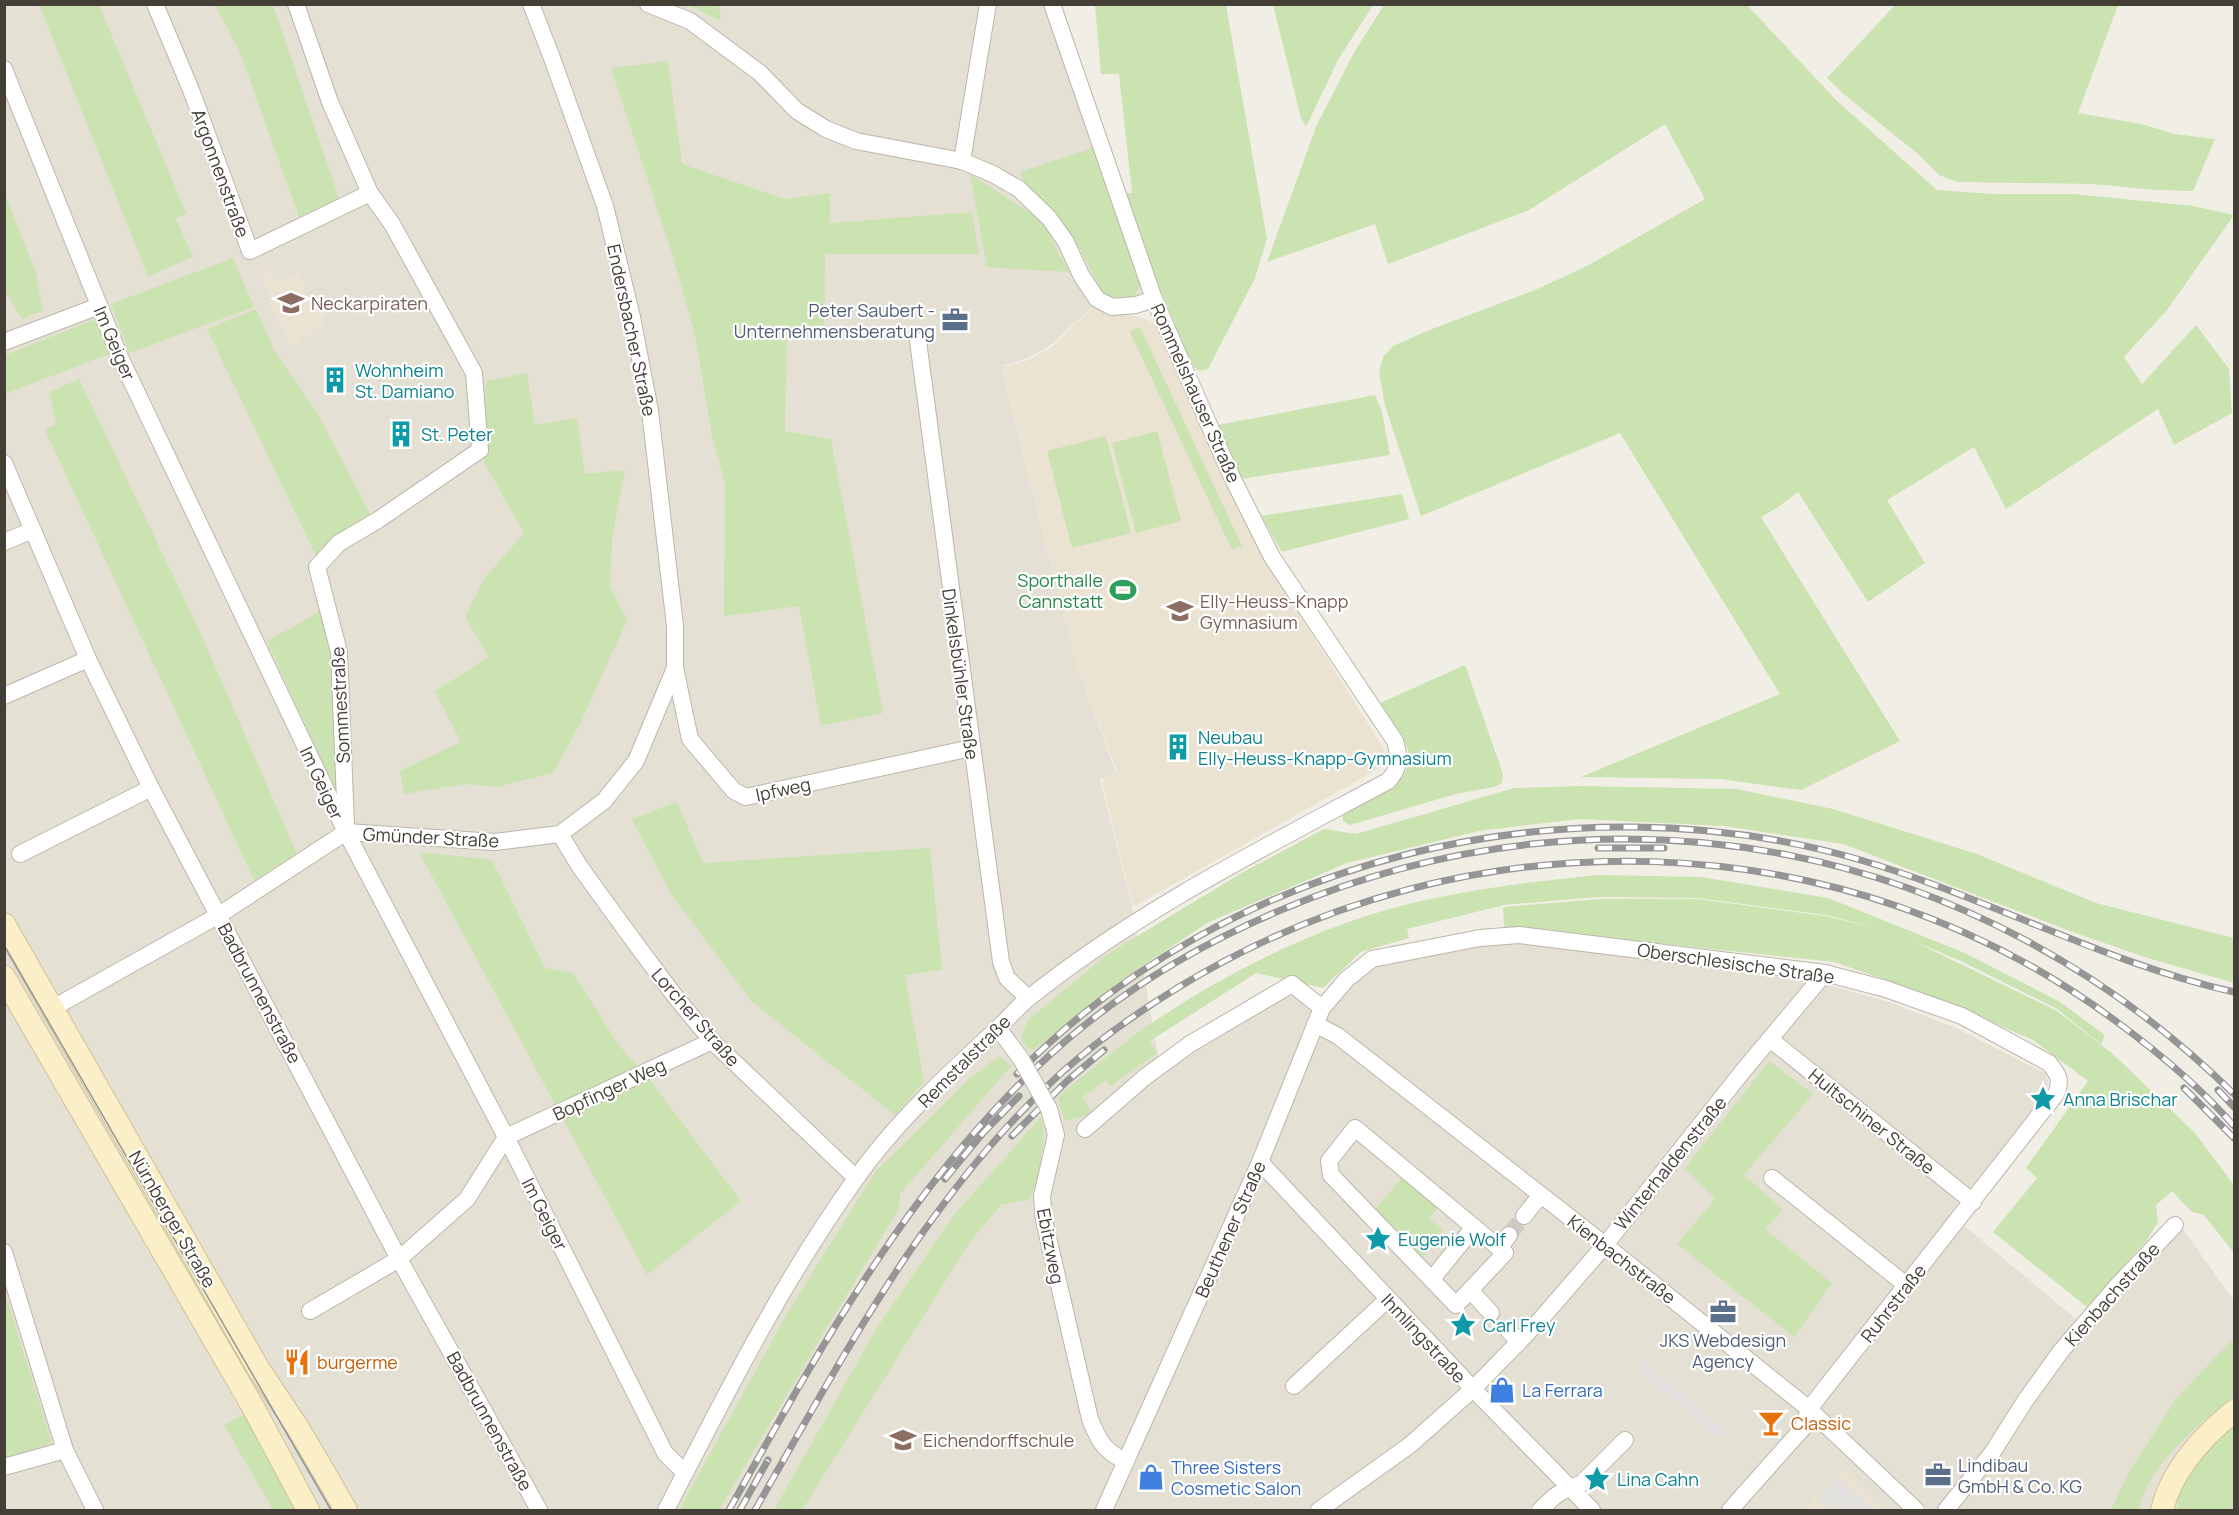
<svg xmlns="http://www.w3.org/2000/svg" width="2239" height="1515" font-family="Manrope,sans-serif">
<style>
.residential{fill:#e5e0d4}
.education{fill:#eae3d1}
.green{fill:#cbe3b1}
.parking{fill:#e3e1de}
.lines{fill:none;stroke-linecap:round;stroke-linejoin:round}
.street-tunnel{stroke:#cecbc3;stroke-width:16;stroke-dasharray:16 8;stroke-linecap:butt}
.street-casing{stroke:#bcb6a9;stroke-width:18}
.secondary-casing{stroke:#cec298;stroke-width:24}
.street{stroke:#fff;stroke-width:16}
.secondary{stroke:#faefc7;stroke-width:22}
.tram{stroke:#959595;stroke-width:1.5}
.rail-casing{stroke:#959595;stroke-width:7}
.rail{stroke:#fff;stroke-width:4.5;stroke-dasharray:14;stroke-linecap:butt}
.street-bridge-casing{stroke:#bcb6a9;stroke-width:18;stroke-linecap:butt}
.street-bridge{stroke:#fff;stroke-width:16}
.labels{text-anchor:middle;dominant-baseline:central;stroke-width:4.5;stroke-linejoin:round;paint-order:stroke}
.street-label{font-size:18px;fill:#443f36;stroke:#fff}
.education-label{font-size:18px;fill:#785e54;stroke:#fff;text-anchor:start}
.service-label{font-size:18px;fill:#4e5e75;stroke:#fff;text-anchor:end}
.culture-label{font-size:18px;fill:#0d838f;stroke:#fff;text-anchor:start}
.leisure-label{font-size:18px;fill:#27864d;stroke:#fff;text-anchor:end}
.food-label{font-size:18px;fill:#c56008;stroke:#fff;text-anchor:start}
.shop-label{font-size:18px;fill:#366cbe;stroke:#fff;text-anchor:start}
</style>
<rect width="100%" height="100%" fill="#f1eee6"/>
<path class="residential" d="M 5,5 L 1053,5 L 1152,296 L 1094,305 L 1051,345 L 1026,359 L 1002,366 L 1076,663 L 1116,773 L 1100,780 L 1132,906 L 1159,1061 L 1291,983 L 1323,1011 L 1369,958 L 1513,936 L 1825,984 L 1889,1002 L 1956,1028 L 2045,1073 L 2048,1081 L 2046,1095 L 1950,1214 L 2088,1329 L 2178,1222 L 2234,1301 L 2234,1510 L 5,1510 Z"/>
<g class="education">
<path d="M 268,264 L 276,283 L 297,272 L 315,306 L 328,299 L 334,311 L 323,316 L 327,324 L 298,340 L 300,343 L 292,348 L 270,306 L 261,268 Z"/>
<path d="M 1094,306 L 1111,314 L 1138,316 L 1152,322 L 1160,330 L 1223,478 L 1265,560 L 1384,749 L 1385,758 L 1376,770 L 1133,907 L 1102,781 L 1117,772 L 1076,663 L 1003,367 L 1026,361 L 1052,347 Z"/>
<path d="M 1840,1467 L 1884,1510 L 1809,1510 L 1806,1509 Z"/>
</g>
<g class="green">
<path d="M 1896,4 L 2118,5 L 2078,113 L 2141,124 L 2175,134 L 2215,139 L 2193,191 L 2156,190 L 2092,184 L 1958,182 L 1939,175 L 1918,154 L 1846,96 L 1827,78 Z"/>
<path d="M 39,5 L 99,5 L 186,213 L 176,219 L 193,257 L 148,276 Z"/>
<path d="M 215,5 L 273,5 L 339,198 L 299,217 L 239,50 Z"/>
<path d="M 688,5 L 719,5 L 721,21 Z"/>
<path d="M 1095,5 L 1226,5 L 1267,239 L 1255,278 L 1208,369 L 1198,371 L 1190,361 L 1156,279 L 1125,193 L 1132,193 L 1119,74 L 1101,74 Z"/>
<path d="M 1273,5 L 1373,5 L 1338,60 L 1306,127 L 1301,118 Z"/>
<path d="M 1384,5 L 1747,5 L 1837,101 L 1937,190 L 1994,194 L 2073,194 L 2193,206 L 2234,215 L 2167,310 L 2124,357 L 2142,384 L 2196,325 L 2229,369 L 2232,413 L 2174,445 L 2158,409 L 2006,509 L 1974,447 L 1887,500 L 1925,563 L 1868,602 L 1798,492 L 1778,507 L 1761,517 L 1900,741 L 1801,790 L 1720,779 L 1581,777 L 1780,694 L 1620,433 L 1421,516 L 1385,405 L 1379,372 L 1383,357 L 1393,346 L 1432,329 L 1535,290 L 1587,266 L 1705,199 L 1665,124 L 1529,210 L 1388,264 L 1375,224 L 1267,262 L 1316,127 L 1352,56 Z"/>
<path d="M 668,61 L 682,164 L 785,199 L 830,193 L 830,223 L 972,212 L 979,254 L 825,254 L 824,334 L 787,334 L 785,431 L 831,439 L 883,713 L 821,726 L 799,606 L 724,616 L 725,483 L 713,440 L 694,331 L 672,254 L 611,68 Z"/>
<path d="M 1096,147 L 1141,285 L 1134,296 L 1106,298 L 1072,235 L 1024,182 L 1020,172 Z"/>
<path d="M 970,174 L 1041,220 L 1069,272 L 987,267 Z"/>
<path d="M 4,192 L 36,273 L 43,311 L 22,319 L 5,291 Z"/>
<path d="M 233,258 L 254,307 L 129,353 L 111,304 Z"/>
<path d="M 256,309 L 275,352 L 318,414 L 372,518 L 317,558 L 207,329 Z"/>
<path d="M 96,319 L 109,354 L 5,394 L 5,355 Z"/>
<path d="M 1140,327 L 1242,546 L 1232,550 L 1130,332 Z"/>
<path d="M 527,373 L 535,425 L 577,418 L 585,474 L 625,470 L 612,538 L 610,587 L 627,620 L 581,722 L 553,773 L 496,787 L 464,784 L 404,794 L 400,771 L 461,742 L 435,691 L 489,657 L 465,617 L 484,579 L 524,533 L 484,462 L 486,381 Z"/>
<path d="M 79,379 L 201,634 L 297,854 L 254,880 L 45,430 L 56,424 L 49,392 Z"/>
<path d="M 1375,395 L 1382,412 L 1390,455 L 1242,479 L 1218,425 Z"/>
<path d="M 1157,431 L 1181,521 L 1136,533 L 1112,443 Z"/>
<path d="M 1106,436 L 1131,533 L 1072,548 L 1047,451 Z"/>
<path d="M 1402,494 L 1409,519 L 1282,552 L 1261,516 Z"/>
<path d="M 321,611 L 333,656 L 340,801 L 267,641 Z"/>
<path d="M 1465,665 L 1503,774 L 1502,783 L 1494,787 L 1456,794 L 1350,825 L 1343,821 L 1343,813 C 1370,797 1418,787 1407,747 C 1403,735 1386,715 1378,704 Z"/>
<path d="M 1580,786 L 1737,789 L 1833,809 L 1977,854 L 2096,903 L 2234,938 L 2234,983 L 2148,958 L 2078,934 L 1843,844 L 1724,826 L 1579,819 L 1479,831 L 1347,863 L 1209,922 L 1121,980 L 1031,1052 L 1021,1039 L 1028,1020 L 1108,954 L 1245,871 L 1324,829 L 1356,834 L 1514,788 Z"/>
<path d="M 677,802 L 703,863 L 930,848 L 942,970 L 905,975 L 924,1082 L 895,1115 L 752,1002 L 671,894 L 632,819 Z"/>
<path d="M 419,852 L 492,860 L 545,968 L 573,973 L 618,1044 L 652,1083 L 741,1201 L 647,1275 Z"/>
<path d="M 1597,875 L 1701,877 L 1828,898 L 1965,953 L 2060,1002 L 2105,1035 L 2101,1044 L 2057,1009 L 1961,961 L 1913,941 L 2057,1011 L 2113,1054 L 2195,1133 L 2234,1185 L 2234,1253 L 2204,1215 L 2192,1212 L 2172,1191 L 2156,1205 L 2158,1222 L 2147,1240 L 2087,1307 L 1993,1232 L 2037,1178 L 2026,1168 L 2088,1081 L 2033,1040 L 1918,991 L 1834,962 L 1504,927 L 1503,907 L 1600,899 L 1698,899 L 1825,916 L 1876,928 L 1826,915 L 1698,898 L 1597,897 L 1504,905 L 1407,929 L 1409,938 L 1361,952 L 1323,988 L 1256,973 L 1150,1041 L 1157,1053 L 1110,1086 L 1105,1080 L 1083,1097 L 1092,1114 L 1066,1121 L 1063,1117 L 1058,1097 C 1086,1074 1114,1050 1143,1029 C 1202,988 1276,948 1343,924 C 1425,894 1511,884 1597,875 Z"/>
<path d="M 999,1056 L 1011,1066 L 900,1194 L 899,1209 L 827,1327 L 719,1510 L 679,1510 L 788,1312 L 876,1171 L 969,1079 Z"/>
<path d="M 1769,1061 L 1813,1094 L 1744,1175 L 1783,1210 L 1765,1229 L 1832,1283 L 1794,1337 L 1677,1244 L 1715,1199 L 1685,1168 Z"/>
<path d="M 1041,1117 C 1048,1142 1039,1175 1030,1199 L 1001,1205 L 970,1242 L 802,1510 L 774,1510 L 875,1331 L 953,1216 Z"/>
<path d="M 1404,1175 L 1440,1205 L 1429,1219 L 1443,1230 L 1421,1259 L 1373,1212 Z"/>
<path d="M 4,1290 L 52,1443 L 5,1458 L 4,1458 Z"/>
<path d="M 2234,1340 L 2234,1395 C 2201,1423 2146,1466 2139,1510 L 2111,1510 L 2129,1472 L 2176,1399 L 2231,1341 Z"/>
<path d="M 249,1412 L 299,1510 L 273,1510 L 224,1425 Z"/>
<path d="M 2234,1422 L 2234,1510 L 2177,1510 C 2179,1472 2210,1448 2234,1422 Z"/>
</g>
<g class="parking">
<path d="M 1642,1359 L 1727,1431 L 1720,1439 L 1635,1368 Z"/>
<path d="M 1836,1477 L 1876,1510 L 1831,1510 L 1817,1499 Z"/>
</g>
<g class="lines">
<path class="street-tunnel" d="M 1509,1235 L 1524,1216"/>
<g class="street-casing">
<g id="street">
<path d="M 155,4 L 191,90 L 250,251 L 370,193"/>
<path d="M 296,4 L 330,102 L 370,193 L 392,224 L 474,373 L 480,450 L 378,520 L 339,543 L 317,567 L 339,652 L 346,825"/>
<path d="M 531,4 L 552,58 L 605,206 L 632,317 L 650,411 L 675,626 L 675,668 L 690,739 L 734,791 L 746,797 L 971,748"/>
<path d="M 648,4 L 690,21 L 760,73 L 797,111 L 826,129 L 856,141 L 962,161 L 993,174 L 1019,189 L 1049,218 L 1066,242 L 1081,275 L 1097,299 L 1112,307 L 1136,305 L 1154,299"/>
<path d="M 4,69 L 119,355 L 346,832 L 506,1137 L 665,1453 L 685,1473"/>
<path d="M 962,161 L 988,4"/>
<path d="M 918,341 L 1001,962 L 1007,978 L 1028,998"/>
<path d="M 4,342 L 99,306"/>
<path d="M 4,463 L 88,659 L 151,788 L 399,1259 L 539,1510"/>
<path d="M 4,542 L 33,530"/>
<path d="M 4,696 L 88,659"/>
<path d="M 346,832 L 495,842 L 560,834 L 604,801 L 636,761 L 675,668"/>
<path d="M 560,834 L 580,867 L 633,940 L 674,995 L 712,1041 L 856,1178"/>
<path d="M 20,854 L 151,788"/>
<path d="M 53,1008 L 219,915 L 346,832"/>
<path d="M 1315,1024 L 1338,1036 L 1605,1245 L 1809,1409 L 1916,1510"/>
<path d="M 998,1028 L 1021,1059"/>
<path d="M 1771,1040 L 1973,1202"/>
<path d="M 1049,1109 L 1056,1135 L 1042,1196 L 1044,1220 L 1090,1419 C 1099,1442 1104,1450 1126,1462"/>
<path d="M 1355,1128 L 1505,1253 L 1456,1305 L 1331,1175 L 1329,1161 Z"/>
<path d="M 1085,1129 L 1145,1077 L 1190,1044 L 1292,984 L 1322,1008"/>
<path d="M 1260,1162 L 1473,1389 L 1592,1510"/>
<path d="M 1772,1178 L 1906,1285"/>
<path d="M 1524,1216 L 1540,1196"/>
<path d="M 1499,1248 L 1509,1235"/>
<path d="M 4,1252 L 65,1450 L 95,1510"/>
<path d="M 1432,1279 L 1474,1227"/>
<path d="M 1470,1290 L 1491,1313"/>
<path d="M 310,1311 L 399,1259 L 467,1199 L 506,1137 L 712,1041"/>
<path d="M 1507,1329 L 1519,1342"/>
<path d="M 1294,1386 L 1388,1299"/>
<path d="M 4,1467 L 65,1450"/>
<path d="M 666,1510 C 724,1398 781,1283 855,1180 C 894,1124 946,1076 996,1030 C 1008,1019 1018,1006 1030,997 C 1137,911 1267,846 1388,781 C 1400,768 1400,758 1395,741 L 1272,557 L 1231,475 L 1154,299 L 1052,4"/>
<path d="M 1104,1510 L 1260,1162 L 1322,1008 L 1347,979 L 1372,959 L 1480,938 L 1519,935 L 1825,973 L 1886,989 L 1962,1016 L 2049,1063 C 2058,1074 2062,1080 2056,1094 L 1809,1409 L 1803,1428 L 1730,1510"/>
<path d="M 1319,1510 L 1410,1445 L 1473,1389 L 1540,1320 L 1605,1245 L 1743,1071 L 1825,973"/>
<path d="M 1540,1510 L 1555,1496 L 1568,1488 L 1581,1484 L 1625,1440"/>
<path d="M 1946,1510 L 1992,1453 L 2025,1401 L 2061,1351 L 2118,1285 L 2175,1225"/>
</g>
</g>
<g class="secondary-casing">
<g id="secondary">
<path d="M 4,924 L 258,1368 L 300,1431 L 346,1510"/>
<path d="M 4,977 L 253,1407 L 308,1510"/>
<path d="M 2162,1510 C 2172,1469 2202,1437 2234,1411"/>
</g>
</g>
<use href="#street" class="street"/>
<use href="#secondary" class="secondary"/>
<path class="tram" d="M 4,945 L 331,1510"/>
<g class="rail-casing">
<g id="rail">
<path d="M 1598,848 L 1664,848"/>
<path d="M 1017,1074 C 1229,857 1568,776 1857,859 C 1985,896 2104,963 2234,992"/>
<path d="M 2184,1088 L 2234,1138"/>
<path d="M 2218,1090 L 2234,1107"/>
<path d="M 1012,1136 L 1067,1081 L 1104,1050"/>
<path d="M 945,1179 L 983,1133 L 1019,1096"/>
<path d="M 729,1510 C 818,1352 904,1193 1038,1066 C 1108,999 1193,947 1281,910 C 1614,769 1977,842 2234,1094"/>
<path d="M 740,1510 L 768,1460"/>
<path d="M 755,1510 C 843,1357 927,1195 1060,1074 C 1097,1041 1138,1012 1179,987 C 1469,810 1843,818 2117,1022 C 2159,1053 2200,1087 2234,1126"/>
</g>
</g>
<use href="#rail" class="rail"/>
<g class="street-bridge-casing">
<path id="street-bridge" d="M 1021,1059 L 1049,1109"/>
</g>
<use href="#street-bridge" class="street-bridge"/>
</g>
<defs>
<g id="school-bare" transform="scale(2.07)"><path d="M0-5L7-2L0 1L-7-2ZM-4 1L0 2.5L4 1V4Q0 6-4 4Z" fill="#8d6e63" stroke="#fff" stroke-width="2.5" paint-order="stroke"/></g>
<g id="office-bare" transform="scale(2.07)"><path d="M-6-3h4V-5.5h4V-3h4V5H-6ZM-1-4.5V-3h2v-1.5ZM-6 0V1H6V0Z" fill="#5c6f8a" stroke="#fff" stroke-width="2.5" paint-order="stroke"/></g>
<g id="building-bare" transform="scale(2.07)"><path d="M-4-6H4V6H1V3H-1V6H-4ZM-2.5-4.3h1.7v1.8h-1.7ZM.8-4.3h1.7v1.8H.8ZM-2.5-1h1.7V.8h-1.7ZM.8-1h1.7V.8H.8Z" fill="#0f9aa8" stroke="#fff" stroke-width="2.5" paint-order="stroke"/></g>
<g id="stadium-bare" transform="scale(2.07)"><path d="M0-5a6.5 5 0 1 0 0 10a6.5 5 0 1 0 0-10ZM-3.5-1.8h7v3.6h-7Z" fill="#2e9e5b" stroke="#fff" stroke-width="2.5" paint-order="stroke"/></g>
<g id="sight-bare" transform="scale(2.07)"><path d="M0-6L1.8-2.2L6-1.7L2.9 1.2L3.7 5.4L0 3.3L-3.7 5.4L-2.9 1.2L-6-1.7L-1.8-2.2Z" fill="#0f9aa8" stroke="#fff" stroke-width="2.5" paint-order="stroke"/></g>
<g id="restaurant-bare" transform="scale(2.07)"><path d="M-5-6h1v4h1v-4h1v4h1v-4h1v5L-1.5 .5V6h-2V.5L-5-1ZM5-6V6H3V1.5H1.5Q1.5-4 5-6Z" fill="#e8710a" stroke="#fff" stroke-width="2.5" paint-order="stroke"/></g>
<g id="shop-bare" transform="scale(2.07)"><path d="M-5-2.5h2.3a2.7 3.5 0 0 1 5.4 0H5L5.5 6h-11ZM-1.5-2.5h3a1.5 2.3 0 0 0-3 0Z" fill="#3f7fe0" stroke="#fff" stroke-width="2.5" paint-order="stroke"/></g>
<g id="bar-bare" transform="scale(2.07)"><path d="M-6-5H6L.8 .8V4.5H3.5V6h-7V4.5H-.8V.8Z" fill="#e8710a" stroke="#fff" stroke-width="2.5" paint-order="stroke"/></g>
</defs>
<g fill-rule="evenodd">
<use href="#school-bare" x="291" y="303"/>
<use href="#office-bare" x="955" y="320"/>
<use href="#building-bare" x="335" y="380"/>
<use href="#building-bare" x="401" y="434"/>
<use href="#stadium-bare" x="1123" y="590"/>
<use href="#school-bare" x="1180" y="611"/>
<use href="#building-bare" x="1178" y="747"/>
<use href="#sight-bare" x="2043" y="1099"/>
<use href="#sight-bare" x="1378" y="1239"/>
<use href="#office-bare" x="1723" y="1312"/>
<use href="#sight-bare" x="1463" y="1325"/>
<use href="#restaurant-bare" x="297" y="1362"/>
<use href="#shop-bare" x="1502" y="1390"/>
<use href="#bar-bare" x="1771" y="1423"/>
<use href="#school-bare" x="903" y="1440"/>
<use href="#office-bare" x="1938" y="1475"/>
<use href="#shop-bare" x="1151" y="1477"/>
<use href="#sight-bare" x="1597" y="1479"/>
</g>
<g class="labels">
<g class="street-label">
<text transform="translate(221 173) rotate(70)">Argonnenstraße</text>
<text transform="translate(632 330) rotate(78)">Endersbacher Straße</text>
<text transform="translate(115 343) rotate(67)">Im Geiger</text>
<text transform="translate(1196 393) rotate(66)">Rommelshauser Straße</text>
<text transform="translate(961 674) rotate(82)">Dinkelsbühler Straße</text>
<text transform="translate(340 705) rotate(-93)">Sommestraße</text>
<text transform="translate(322 783) rotate(65)">Im Geiger</text>
<text transform="translate(783 789) rotate(-12)">Ipfweg</text>
<text transform="translate(431 837) rotate(3)">Gmünder Straße</text>
<text transform="translate(1736 963) rotate(8)">Oberschlesische Straße</text>
<text transform="translate(260 993) rotate(62)">Badbrunnenstraße</text>
<text transform="translate(696 1017) rotate(49)">Lorcher Straße</text>
<text transform="translate(964 1061) rotate(-45)">Remstalstraße</text>
<text transform="translate(609 1089) rotate(-25)">Bopfinger Weg</text>
<text transform="translate(1872 1121) rotate(39)">Hultschiner Straße</text>
<text transform="translate(1670 1163) rotate(-51)">Winterhaldenstraße</text>
<text transform="translate(545 1214) rotate(63)">Im Geiger</text>
<text transform="translate(173 1219) rotate(60)">Nürnberger Straße</text>
<text transform="translate(1230 1229) rotate(-66)">Beuthener Straße</text>
<text transform="translate(1051 1246) rotate(79)">Ebitzweg</text>
<text transform="translate(1622 1259) rotate(38)">Kienbachstraße</text>
<text transform="translate(2112 1294) rotate(-48)">Kienbachstraße</text>
<text transform="translate(1893 1303) rotate(-52)">Ruhrstraße</text>
<text transform="translate(1424 1338) rotate(47)">Ihmlingstraße</text>
<text transform="translate(490 1421) rotate(61)">Badbrunnenstraße</text>
</g>
<g class="education-label">
<text x="311" y="303">Neckarpiraten</text>
<text x="1200" y="601">Elly-Heuss-Knapp<tspan x="1200" dy="21">Gymnasium</tspan></text>
<text x="923" y="1440">Eichendorffschule</text>
</g>
<g class="service-label">
<text x="935" y="310">Peter Saubert -<tspan x="935" dy="21">Unternehmensberatung</tspan></text>
<text x="1723" y="1340" text-anchor="middle">JKS Webdesign<tspan x="1723" dy="21">Agency</tspan></text>
<text x="1958" y="1465" text-anchor="start">Lindibau<tspan x="1958" dy="21">GmbH &amp; Co. KG</tspan></text>
</g>
<g class="culture-label">
<text x="355" y="370">Wohnheim<tspan x="355" dy="21">St. Damiano</tspan></text>
<text x="421" y="434">St. Peter</text>
<text x="1198" y="737">Neubau<tspan x="1198" dy="21">Elly-Heuss-Knapp-Gymnasium</tspan></text>
<text x="2063" y="1099">Anna Brischar</text>
<text x="1398" y="1239">Eugenie Wolf</text>
<text x="1483" y="1325">Carl Frey</text>
<text x="1617" y="1479">Lina Cahn</text>
</g>
<g class="leisure-label">
<text x="1103" y="580">Sporthalle<tspan x="1103" dy="21">Cannstatt</tspan></text>
</g>
<g class="food-label">
<text x="317" y="1362">burgerme</text>
<text x="1791" y="1423">Classic</text>
</g>
<g class="shop-label">
<text x="1522" y="1390">La Ferrara</text>
<text x="1171" y="1467">Three Sisters<tspan x="1171" dy="21">Cosmetic Salon</tspan></text>
</g>
</g>
<rect width="2239" height="1515" fill="none" stroke="#443f36" stroke-width="12"/>
</svg>
